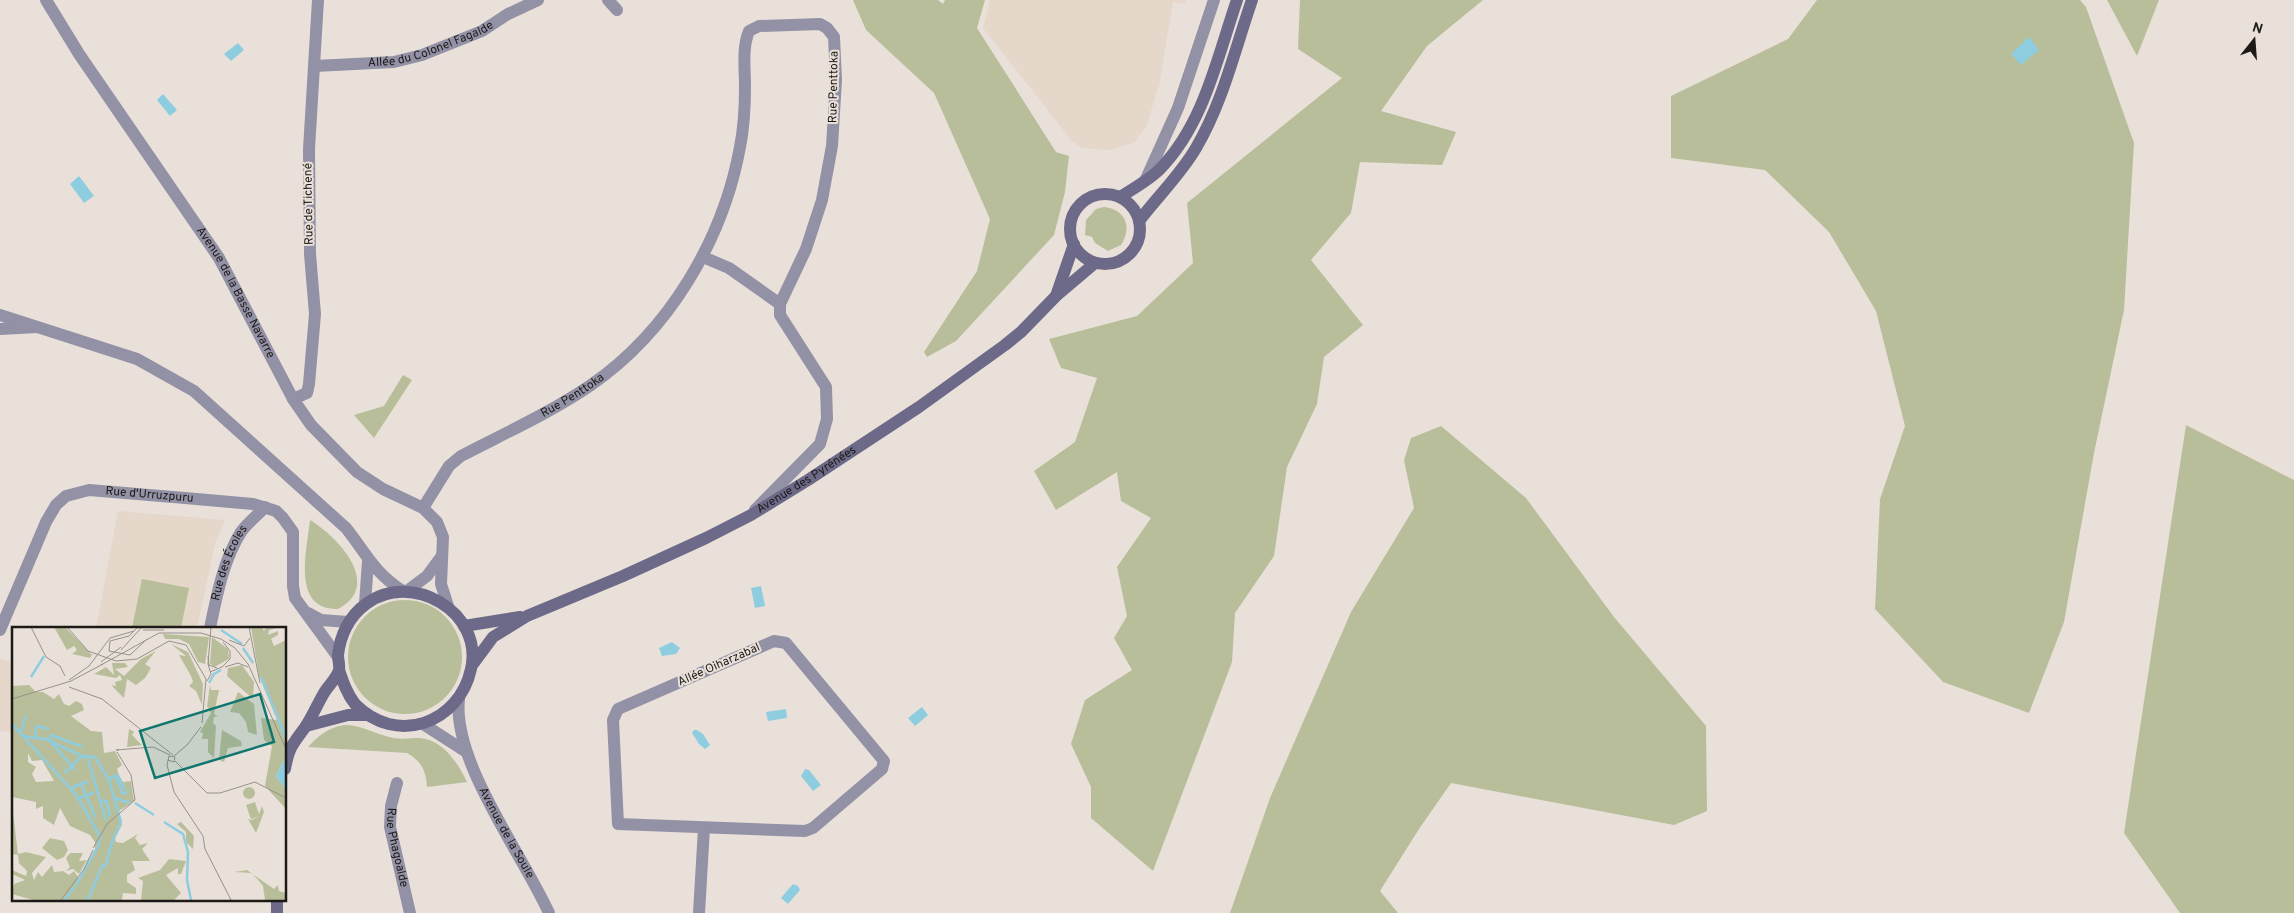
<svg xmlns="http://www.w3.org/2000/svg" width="2294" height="913" font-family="Overpass,sans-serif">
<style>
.built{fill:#e5d7c9}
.green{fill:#b9be9a}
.water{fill:#8dcddf}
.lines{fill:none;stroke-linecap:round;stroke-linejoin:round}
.minor{stroke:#9391a6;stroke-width:12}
.tertiary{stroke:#9391a6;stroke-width:12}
.secondary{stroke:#6d6988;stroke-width:12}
.labels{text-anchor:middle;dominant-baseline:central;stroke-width:4;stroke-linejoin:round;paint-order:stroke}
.street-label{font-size:12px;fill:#1c1917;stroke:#e9e1d9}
.inset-river{fill:none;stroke:#8dcddf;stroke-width:2.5}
.inset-road{fill:none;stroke:#97918b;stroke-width:1}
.view{fill:#0f766e;fill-opacity:0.15;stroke:#0f766e;stroke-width:2.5}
.inset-edge{fill:none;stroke:#1c1917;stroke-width:2.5}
</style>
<rect width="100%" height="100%" fill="#e9e1d9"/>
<g class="built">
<path d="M 990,0 L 1186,0 L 1185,4 L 1173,2 L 1159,86 L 1146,127 L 1134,143 L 1110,150 L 1082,148 L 1072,141 L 983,28 Z"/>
<path d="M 118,511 L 225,520 L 215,544 L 197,628 L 96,628 Z"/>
<path d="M 0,659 L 14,662 L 14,733 L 0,731 Z"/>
</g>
<g class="green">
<path d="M 853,0 L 938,0 L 943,4 L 945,0 L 985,0 L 977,28 L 1056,152 L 1069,156 L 1065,192 L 1054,235 L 956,341 L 927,357 L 924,352 L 977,271 L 990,219 L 934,93 L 866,30 Z"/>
<path d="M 1300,0 L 1483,0 L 1427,46 L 1381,111 L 1456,132 L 1442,165 L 1360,162 L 1351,213 L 1311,260 L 1363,325 L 1324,357 L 1317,404 L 1287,467 L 1274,556 L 1235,613 L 1232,662 L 1153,871 L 1091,818 L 1091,787 L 1071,744 L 1085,700 L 1132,670 L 1114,638 L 1127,616 L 1117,567 L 1151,518 L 1121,501 L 1117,472 L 1056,510 L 1034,471 L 1075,442 L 1097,378 L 1061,368 L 1049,339 L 1137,316 L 1193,263 L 1187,203 L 1342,78 L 1298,49 Z"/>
<path d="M 1817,0 L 2080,0 L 2086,7 L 2134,143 L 2124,310 L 2094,453 L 2064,622 L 2029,713 L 1943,682 L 1875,609 L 1880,499 L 1905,426 L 1876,311 L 1829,232 L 1765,170 L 1671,158 L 1671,96 L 1788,39 Z"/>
<path d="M 2107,0 L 2159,0 L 2137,56 Z"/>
<path d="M 1104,207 C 1125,209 1133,227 1121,245 L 1108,251 L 1095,243 L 1092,237 L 1085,235 L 1086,220 L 1096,209 Z"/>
<path d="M 403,375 L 412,380 L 374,438 L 354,415 L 384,406 Z"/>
<path d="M 2186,425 L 2294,480 L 2294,913 L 2180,913 L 2124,833 Z"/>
<path d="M 1441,426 L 1526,498 L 1614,617 L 1706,726 L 1707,811 L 1674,825 L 1451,783 L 1419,829 L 1380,891 L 1398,913 L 1230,913 L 1270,798 L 1351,612 L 1414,508 L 1404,460 L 1411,438 Z"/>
<path d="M 310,520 C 337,536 384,585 338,609 C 291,610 307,550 310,520 Z"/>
<path d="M 142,579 L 189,588 L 181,628 L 132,628 Z"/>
<circle cx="405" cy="657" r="57"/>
<path d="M 344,725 C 361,725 373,733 389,737 C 399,740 409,738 420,738 C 443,740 458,763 467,782 L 427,787 C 426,770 421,761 407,753 L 308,747 C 319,735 328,728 344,725 Z"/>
</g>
<g class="water">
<path d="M 2029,37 L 2039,50 L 2021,65 L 2011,54 Z"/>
<path d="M 238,43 L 244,50 L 231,61 L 224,54 Z"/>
<path d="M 163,94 L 177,110 L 170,116 L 157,100 Z"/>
<path d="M 79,176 L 94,196 L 84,203 L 70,184 Z"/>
<path d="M 761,586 L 765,606 L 755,608 L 751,588 Z"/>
<path d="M 672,642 L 680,648 L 676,654 L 662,656 L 659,648 Z"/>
<path d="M 922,707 L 928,715 L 915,726 L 908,718 Z"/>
<path d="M 786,709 L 787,718 L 768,721 L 766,712 Z"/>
<path d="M 694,730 L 697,730 L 703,734 L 710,745 L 705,749 L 699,744 L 692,733 Z"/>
<path d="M 805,769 L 809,770 L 821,785 L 813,791 L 801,776 Z"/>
<path d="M 793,884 L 798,886 L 800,890 L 788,904 L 781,898 Z"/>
</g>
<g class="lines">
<g class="minor">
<path d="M 608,0 L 617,10"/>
<path id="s1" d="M 315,66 L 394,62 L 422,55 L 482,31 L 508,14 L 538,0"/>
<path d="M 1146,179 L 1178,108 L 1214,0"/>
<path d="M 0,329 L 37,327"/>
<path d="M 293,399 L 307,393 L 309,384 L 315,314 L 310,254 L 309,149 L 318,0"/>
<path id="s2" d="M 423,508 L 449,466 L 461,456 C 505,433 550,413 591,385 C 669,331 723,240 740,147 C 744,127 745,107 745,87 C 745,68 742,48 749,31 L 759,26 L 820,24 L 827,28 L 834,37 L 836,80 L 832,146 L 822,200 L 806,249 L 780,304 L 729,268 L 703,257"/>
<path d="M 755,510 L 820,444 L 827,419 L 826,387 L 780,315 L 780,304"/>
<path d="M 308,613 L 321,620 L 348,622"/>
<path id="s3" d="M 210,628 C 217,595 223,561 241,532 C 248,522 257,516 265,507"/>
<path id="s4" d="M 0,630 L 46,522 L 56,505 L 66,496 L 89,490 L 185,498 L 253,504 L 276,511 L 283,518 L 293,532 L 293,586 L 295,598 L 338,657"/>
<path d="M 774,641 L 786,643 L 884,761 L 882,769 L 813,828 L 805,831 L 618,824 L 613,720 L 618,709 Z"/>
<path id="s5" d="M 397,783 L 391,806 L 390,827 L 410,913"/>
<path d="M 699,913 L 704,828"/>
</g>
<g class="tertiary">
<path id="s6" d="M 46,0 L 79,54 L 219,258 L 293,399 L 311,425 L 357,472 L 383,489 L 423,508 L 437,522 L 443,537 L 441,584 L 448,606"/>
<path d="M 0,315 L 137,359 L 194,391 L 346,528 C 366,553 374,573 403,591"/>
<path d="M 407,591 L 427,576 L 441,557"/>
<path d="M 365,604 L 368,561"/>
<path id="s7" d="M 459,699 C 452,762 523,855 549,913"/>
<path d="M 423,724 L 465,751"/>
</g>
<g class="secondary">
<circle cx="1105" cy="229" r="35"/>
<path d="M 1120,197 C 1133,189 1149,180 1160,169 C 1204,124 1217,58 1237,0"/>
<path d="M 1139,221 C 1158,196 1181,174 1196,148 C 1223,102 1235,49 1252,0"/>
<path d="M 1056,296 L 1074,244"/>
<path d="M 464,626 L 520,617"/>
<path id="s8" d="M 473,664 L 493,637 L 527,616 L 623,576 L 706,538 L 751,515 L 808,480 L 919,407 L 1005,345 L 1021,332 L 1056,296 L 1095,263"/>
<path d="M 306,726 L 348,715 L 368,715"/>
<path d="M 285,769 C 289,746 293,744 306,726 C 313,715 318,703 324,693 C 328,686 337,678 339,670 C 340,666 338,660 338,655 C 340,636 349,616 366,604 C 411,570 484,612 471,669 C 459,724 396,746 355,704 C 347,694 343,682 339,670"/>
<path d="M 277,913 L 277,899"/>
</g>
</g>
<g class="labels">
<g class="street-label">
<text stroke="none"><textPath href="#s1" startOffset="119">Allée du Colonel Fagalde</textPath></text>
<text transform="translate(834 87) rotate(-89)">Rue Penttoka</text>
<text transform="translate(309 204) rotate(-91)">Rue de Tichené</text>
<text stroke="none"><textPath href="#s6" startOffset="349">Avenue de la Basse Navarre</textPath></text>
<text stroke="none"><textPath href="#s2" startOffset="192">Rue Penttoka</textPath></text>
<text stroke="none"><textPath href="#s8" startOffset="385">Avenue des Pyrénées</textPath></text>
<text stroke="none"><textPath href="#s4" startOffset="235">Rue d'Urruzpuru</textPath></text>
<text stroke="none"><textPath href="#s3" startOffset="68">Rue des Écoles</textPath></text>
<text transform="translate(719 665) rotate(-24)">Allée Oiharzabal</text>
<text stroke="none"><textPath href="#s7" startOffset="144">Avenue de la Soule</textPath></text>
<text stroke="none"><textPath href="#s5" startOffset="66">Rue Phagoalde</textPath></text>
</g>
</g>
<g transform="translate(12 627)">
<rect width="274" height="274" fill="#e9e1d9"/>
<path d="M 42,0 L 53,0 L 80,28 L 78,31 L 60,27 L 65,23 L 62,19 L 55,23 ZM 239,0 L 250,0 L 252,4 L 254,0 L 270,0 L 257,3 L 256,8 L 266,4 L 266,8 L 259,12 L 262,19 L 274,13 L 274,129 L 264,149 L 274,163 L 274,182 L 253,159 L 260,119 L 252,113 L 249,91 L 265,93 L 247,49 ZM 151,7 L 197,10 L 193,37 L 186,35 L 177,17 L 167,12 L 153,12 ZM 200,10 L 216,22 L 217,32 L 202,40 L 198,36 ZM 159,17 L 176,25 L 191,57 L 190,78 L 184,64 L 177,59 L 181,55 L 179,49 L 167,28 L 174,29 ZM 144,24 L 133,37 L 139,41 L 133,51 L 124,58 L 115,52 L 112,71 L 99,58 L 104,59 L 103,55 L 110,53 L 108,48 L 104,51 L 82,47 L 94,40 L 102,48 L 100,36 L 113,36 L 116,40 L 103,42 L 112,49 L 129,32 ZM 230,38 L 242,55 L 241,72 L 215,49 L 216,41 ZM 17,58 L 24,65 L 31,65 L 42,72 L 47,67 L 52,77 L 57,79 L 64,74 L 70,77 L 72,83 L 59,89 L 79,104 L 90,105 L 92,126 L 103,124 L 110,138 L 105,142 L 107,148 L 111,155 L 119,154 L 122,174 L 107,184 L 110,198 L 103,211 L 104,215 L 111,216 L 126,207 L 123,211 L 128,218 L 136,216 L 130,222 L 138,234 L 120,234 L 123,243 L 115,248 L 115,255 L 124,261 L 124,267 L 111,266 L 110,273 L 21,273 L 0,267 L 2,257 L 13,253 L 0,247 L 0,243 L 14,249 L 15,244 L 7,236 L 6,228 L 0,227 L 0,177 L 6,227 L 14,225 L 34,230 L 20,246 L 22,253 L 26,245 L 30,250 L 40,238 L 42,245 L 51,244 L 57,248 L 62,244 L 68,253 L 83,224 L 83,215 L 78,208 L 58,199 L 48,181 L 42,198 L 31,191 L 31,179 L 24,182 L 24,175 L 0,170 L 0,59 ZM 16,126 L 20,134 L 30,133 L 42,154 L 24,155 L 20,147 L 24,140 L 16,135 ZM 198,58 L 199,63 L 207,63 L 202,87 L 206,89 L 202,90 L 201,96 L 204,99 L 202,131 L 196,125 L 196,112 L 190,112 L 191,106 L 188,105 L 199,86 L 195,79 ZM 226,65 L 242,77 L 245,108 L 236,105 L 234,95 L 227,86 L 218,85 ZM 117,102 L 122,105 L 120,108 L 130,118 L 115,120 ZM 210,103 L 229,114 L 230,119 L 216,121 L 212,135 L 207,133 ZM231 166a6 6 0 1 1 12 0a6 6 0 1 1-12 0ZM 243,175 L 247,187 L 250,179 L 252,185 L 244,206 L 236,192 L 239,193 L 248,189 L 239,192 L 234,178 ZM 169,195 L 182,209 L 181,222 L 174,215 L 174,205 L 165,197 ZM 38,211 L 52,214 L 56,223 L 52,230 L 45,233 L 30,221 ZM 58,226 L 71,226 L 67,234 L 75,233 L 67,247 L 61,242 L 54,244 L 58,240 L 54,231 ZM 157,232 L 174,234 L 169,247 L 166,247 L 166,241 L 154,248 L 169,266 L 162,273 L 129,273 L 131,254 L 126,251 L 148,243 ZM 235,243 L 262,262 L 266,258 L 267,264 L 274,266 L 274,273 L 253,273 L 251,259 L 240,246 L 222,245 Z" fill="#b9be9a" fill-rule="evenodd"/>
<path d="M 274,129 L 274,163 L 264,149 Z" fill="#8dcddf"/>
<path class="inset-river" d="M 209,3 L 230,17M 231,21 L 241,36M 19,50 L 32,29M 249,50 L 274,111M 197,56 L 202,47 L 209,43M 0,97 L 11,109 L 33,112 L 70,129 L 83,130 L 97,153 L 109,195 L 99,218 L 94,238 L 90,239 L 76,273M 9,105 L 14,88M 11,109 L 64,168 L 88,209 L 86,219 L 63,260M 23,111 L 24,99 L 37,102M 38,114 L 39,108 L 71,120M 39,115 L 63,143M 75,129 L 94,193M 52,146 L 70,129M 103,149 L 111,167 L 117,164M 96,152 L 105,148 L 113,162M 70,158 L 83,190M 59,161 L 76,154M 102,171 L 118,176M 66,172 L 82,165M 88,173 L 95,175 L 98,189M 123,176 L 142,188M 152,195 L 171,207 L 176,225 L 175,253 L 179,273M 52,273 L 62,261"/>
<path class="inset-road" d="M 19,0 L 34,30 L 48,39 L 53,49M 55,0 L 76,24 L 104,34 L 125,32 L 157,14 L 174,18 L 194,52 L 190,96M 126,0 L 117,9 L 98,14 L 97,24 L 118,28 L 135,12M 237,0 L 248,56M 131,3 L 152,3M 217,13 L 232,19 L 238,11M 109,23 L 130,0M 196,29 L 197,38 L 205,41M 89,35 L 109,20M 89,38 L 147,6 L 189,6 L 209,12 L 223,21 L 236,37 L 274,122M 213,40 L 226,36 L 236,40M 198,45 L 210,40 L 218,32 L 218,24 L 211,15M 57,53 L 77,39 L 98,11 L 122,4M 195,54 L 199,47 L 196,37 L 199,0M 57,60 L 90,72 L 161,128M 0,72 L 59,54 L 91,37M 107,123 L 104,123 L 141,120 L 158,128M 162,129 L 175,118 L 189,100M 156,133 L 162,135 L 163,130 L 157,129 L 155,138 L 162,165 L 191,209 L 193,222 L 219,273M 163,134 L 195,166 L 208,166 L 243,155 L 274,171M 81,221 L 95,197 L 123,173 L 119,148 L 105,125M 49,273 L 72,242 L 81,223"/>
<path class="view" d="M 248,67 L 262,115 L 143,151 L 128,104 Z"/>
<rect width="274" height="274" class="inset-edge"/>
</g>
<g transform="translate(2254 40) rotate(17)" stroke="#e9e1d9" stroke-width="4" paint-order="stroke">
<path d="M0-4L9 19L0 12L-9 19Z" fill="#1c1917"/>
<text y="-8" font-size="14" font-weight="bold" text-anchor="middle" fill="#1c1917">N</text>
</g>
</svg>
